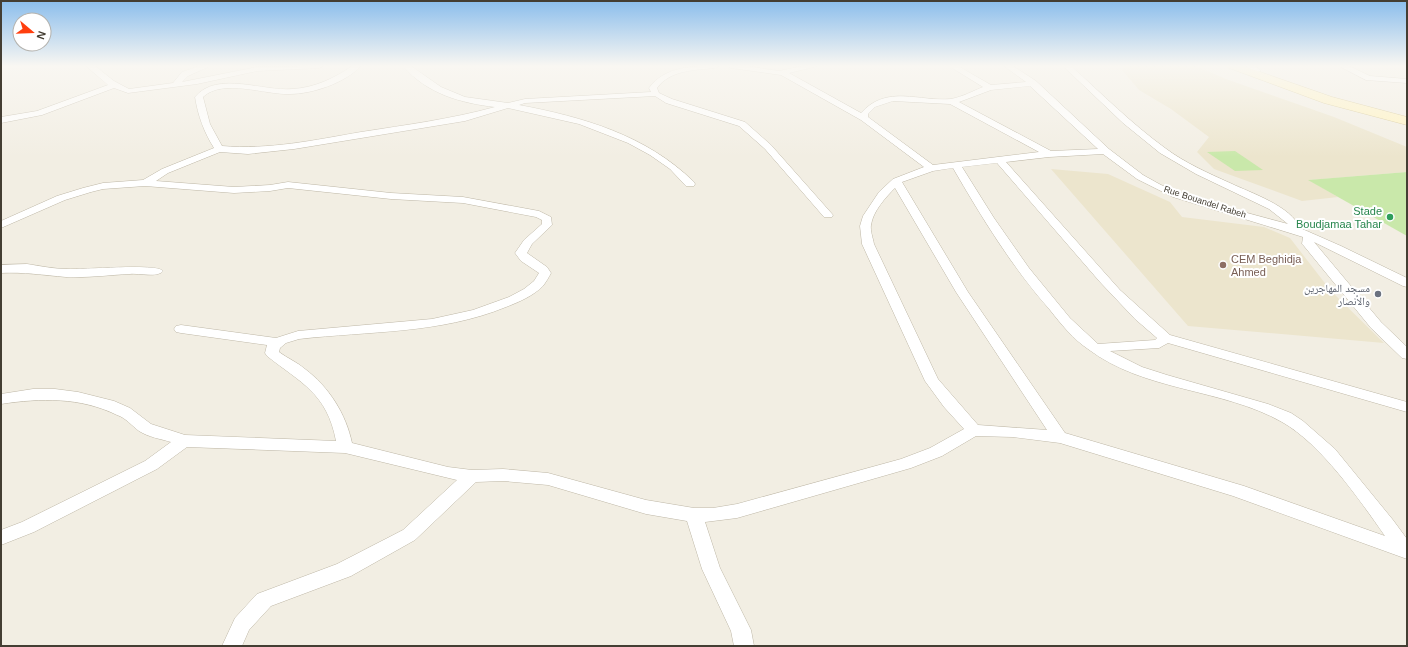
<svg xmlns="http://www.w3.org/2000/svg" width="1408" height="647" font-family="Helvetica,'Noto Naskh Arabic',sans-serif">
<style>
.education{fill:#ece5cd}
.green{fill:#c9e8aa}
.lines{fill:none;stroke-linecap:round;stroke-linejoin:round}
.minor-casing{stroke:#beb7a6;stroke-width:1}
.secondary-casing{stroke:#d4c592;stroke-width:1}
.minor{fill:#fff;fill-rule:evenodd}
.secondary{fill:#fff3c1;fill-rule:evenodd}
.leisure-dot{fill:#2e9e5b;stroke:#fff;stroke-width:1.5}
.education-dot{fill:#8d6e63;stroke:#fff;stroke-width:1.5}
.worship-dot{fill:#6b7280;stroke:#fff;stroke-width:1.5}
.labels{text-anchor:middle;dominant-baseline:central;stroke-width:4;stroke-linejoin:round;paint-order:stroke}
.far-street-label{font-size:9px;fill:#443e33;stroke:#fff}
.leisure-label{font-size:11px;fill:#27864d;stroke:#fff;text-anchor:end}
.education-label{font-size:11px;fill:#785e54;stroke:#fff;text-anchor:start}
.worship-label{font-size:11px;fill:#5b616d;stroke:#fff;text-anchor:end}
</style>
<rect width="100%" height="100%" fill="#f2eee3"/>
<g class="education">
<path d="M 1124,66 L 1196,66 L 1226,79 L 1334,117 L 1407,147 L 1407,172 L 1309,180 L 1338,197 L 1302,201 L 1214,169 L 1197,152 L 1209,137 L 1171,109 L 1139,90 L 1122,70 Z"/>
<path d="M 1051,169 L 1108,174 L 1170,202 L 1182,217 L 1264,227 L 1290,238 L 1331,291 L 1384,343 L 1188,326 Z"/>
</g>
<g class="green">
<path d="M 1235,151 L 1263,170 L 1235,171 L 1207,152 Z"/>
<path d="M 1407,172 L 1407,236 L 1308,180 Z"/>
</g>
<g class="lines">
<g class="minor-casing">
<g id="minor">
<path d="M 86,66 L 95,66 L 114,81 L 129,89 L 173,83 L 182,72 L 199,66 L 210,66 L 188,76 L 182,82 L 257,67 L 323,66 L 319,68 L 257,71 L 197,84 L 128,93 L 114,88 L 42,115 L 1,123 L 1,117 L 37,111 L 108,85 Z"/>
<path d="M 352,66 L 361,66 C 345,83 312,94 290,94 C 265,95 223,78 203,97 L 210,124 L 222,146 C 269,150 315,140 361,132 C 406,125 451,119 495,107 C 461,103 427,94 403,66 L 411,66 L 441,87 L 465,97 L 508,103 L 525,99 L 651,92 L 649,88 C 665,66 693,66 719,66 L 715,68 C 695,70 670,70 657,88 L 659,93 L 672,99 L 745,122 L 771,145 L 833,215 L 832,217 L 824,217 L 765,149 L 739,126 L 666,103 L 655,96 L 525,103 L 519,105 C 583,117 646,135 694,182 L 695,184 L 694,186 L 686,186 L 670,169 L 650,155 L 628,143 L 579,124 L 508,108 L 465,121 L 294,149 L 248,154 L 220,152 L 168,173 L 156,181 L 234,187 L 270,185 L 288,182 L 391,193 L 463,197 L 539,211 L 551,217 L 552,225 L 532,244 L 527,253 L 547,267 L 551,273 C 549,277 546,282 543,286 C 533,296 519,302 506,307 C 440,334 369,331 299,339 L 286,343 L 280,348 L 279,352 C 287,358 297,362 305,369 C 329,387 346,414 352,443 L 448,467 L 472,470 L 503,469 L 548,473 L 646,500 L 694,508 L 713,508 L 737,504 L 901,459 L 930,448 L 964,429 L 944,407 L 925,381 L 862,244 L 860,226 L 863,216 L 879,192 L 893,179 L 924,167 L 861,120 L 781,75 L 731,68 L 727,66 L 746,66 L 779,71 L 803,66 L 818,66 L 789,73 L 861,113 C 887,84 919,102 951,99 C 962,97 973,91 983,87 L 949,66 L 958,66 L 991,85 L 1026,82 L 1004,66 L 1013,66 L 1036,81 L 1109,149 L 1143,175 L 1161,185 L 1199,200 L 1288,224 L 1269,209 L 1196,174 L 1160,153 L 1123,123 L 1063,66 L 1071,66 C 1102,94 1132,124 1165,148 C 1185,163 1208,173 1230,183 C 1251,193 1291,206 1300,228 L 1341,246 L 1407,278 L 1407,287 L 1403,286 L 1314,242 L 1381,322 L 1407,347 L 1407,359 L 1402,358 L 1371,328 L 1304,246 L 1302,244 L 1303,237 L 1173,197 L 1137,179 L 1103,154 L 1049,157 L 1006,162 L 1120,290 L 1170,335 L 1407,402 L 1407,412 L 1168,343 L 1159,348 L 1110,351 L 1142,367 L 1167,375 L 1268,404 L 1291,413 L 1303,421 L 1335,449 L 1393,520 L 1407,539 L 1407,559 L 1233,496 L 1060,443 L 1013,437 L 976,436 L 942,456 L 911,468 L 737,518 L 705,522 L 720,568 L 751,630 L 754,646 L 734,646 L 731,631 L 702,569 L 687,521 L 646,514 L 548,485 L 503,481 L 476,482 L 415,540 L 351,576 L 271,606 L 249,630 L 242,646 L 222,646 L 235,618 L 257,594 L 337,564 L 403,530 L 457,480 L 345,453 L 187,447 L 157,469 L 34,532 L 1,545 L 1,530 L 22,522 L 145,461 L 171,442 C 161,439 148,437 139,431 C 132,426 126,418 117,415 C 80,397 41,398 1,404 L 1,394 L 33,389 L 55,389 L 78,392 L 114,401 L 130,408 L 151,424 L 185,435 L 336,441 C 327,393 301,383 267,356 L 265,353 L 267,345 L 181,333 L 176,332 L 174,329 L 176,326 L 181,325 L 276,338 L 298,331 L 432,319 L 473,310 L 509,297 L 524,289 L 534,281 L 539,273 L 521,261 L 515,253 L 524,240 L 542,224 L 542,220 L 536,217 L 463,203 L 391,199 L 288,188 L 270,191 L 234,193 L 145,186 L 103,189 L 91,192 L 65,200 L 1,228 L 1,221 L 57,196 L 83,188 L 103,183 L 143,180 L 162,169 L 214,148 C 204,132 198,116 195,97 C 217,70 264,92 292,89 C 314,88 335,78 352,66 ZM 1030,86 L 1098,149 L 1051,151 L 959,102 L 991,90 ZM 893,101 L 950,104 L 1039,152 L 933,165 L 868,117 L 868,114 L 875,107 ZM 997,163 L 1100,282 L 1135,319 L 1157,338 L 1155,340 L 1098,344 L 1070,318 L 1029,268 L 994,218 L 962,167 ZM 953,168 C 982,218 1012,267 1050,310 C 1061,324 1073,339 1088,349 C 1145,392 1222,388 1282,422 C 1321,444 1359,499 1385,536 L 1244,486 L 1065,433 L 968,292 L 902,182 L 933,171 ZM 895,188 L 956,292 L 1047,430 L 978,425 L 938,379 L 874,244 C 873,238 870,231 871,225 C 873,211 886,197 895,188 Z"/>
<path d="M 1246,66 L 1255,66 L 1261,71 L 1254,73 Z"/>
<path d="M 1339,66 L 1349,66 L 1370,76 L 1407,79 L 1407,83 L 1366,80 Z"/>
<path d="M 27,264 C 40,266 54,269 67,269 C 82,270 157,263 163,271 C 158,278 139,273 130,274 C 109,275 87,278 66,277 C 42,275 25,272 1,273 L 1,265 Z"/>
</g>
</g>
<g class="secondary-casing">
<path id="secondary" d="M 1228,66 L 1243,66 L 1332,97 L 1407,117 L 1407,125 L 1324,103 L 1229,68 Z"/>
</g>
<use href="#minor" class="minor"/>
<use href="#secondary" class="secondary"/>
</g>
<linearGradient id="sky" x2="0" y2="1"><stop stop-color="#8abdec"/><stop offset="0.42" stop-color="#f9f7f2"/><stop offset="1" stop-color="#f9f7f2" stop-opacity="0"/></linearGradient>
<rect width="1408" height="157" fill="url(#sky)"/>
<circle class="leisure-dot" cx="1390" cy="217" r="4"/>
<circle class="education-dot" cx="1223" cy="265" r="4"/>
<circle class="worship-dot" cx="1378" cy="294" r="4"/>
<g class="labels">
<g class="far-street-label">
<text transform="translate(1205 202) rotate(18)">Rue Bouandel Rabeh</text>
</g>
<g class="leisure-label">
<text x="1382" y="211">Stade<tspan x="1382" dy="13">Boudjamaa Tahar</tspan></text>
</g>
<g class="education-label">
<text x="1231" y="259">CEM Beghidja<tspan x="1231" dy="13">Ahmed</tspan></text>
</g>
<g class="worship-label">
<text x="1370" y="288">مسجد المهاجرين<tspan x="1370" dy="13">والأنصار</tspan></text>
</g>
</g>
<rect width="1408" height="647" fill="none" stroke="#443e33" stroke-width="4"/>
<g transform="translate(32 32) rotate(109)"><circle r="19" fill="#ffffff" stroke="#b4b2ad"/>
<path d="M0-3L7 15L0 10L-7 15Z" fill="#ff3e0e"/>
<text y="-6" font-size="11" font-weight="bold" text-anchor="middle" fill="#443e33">N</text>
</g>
</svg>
